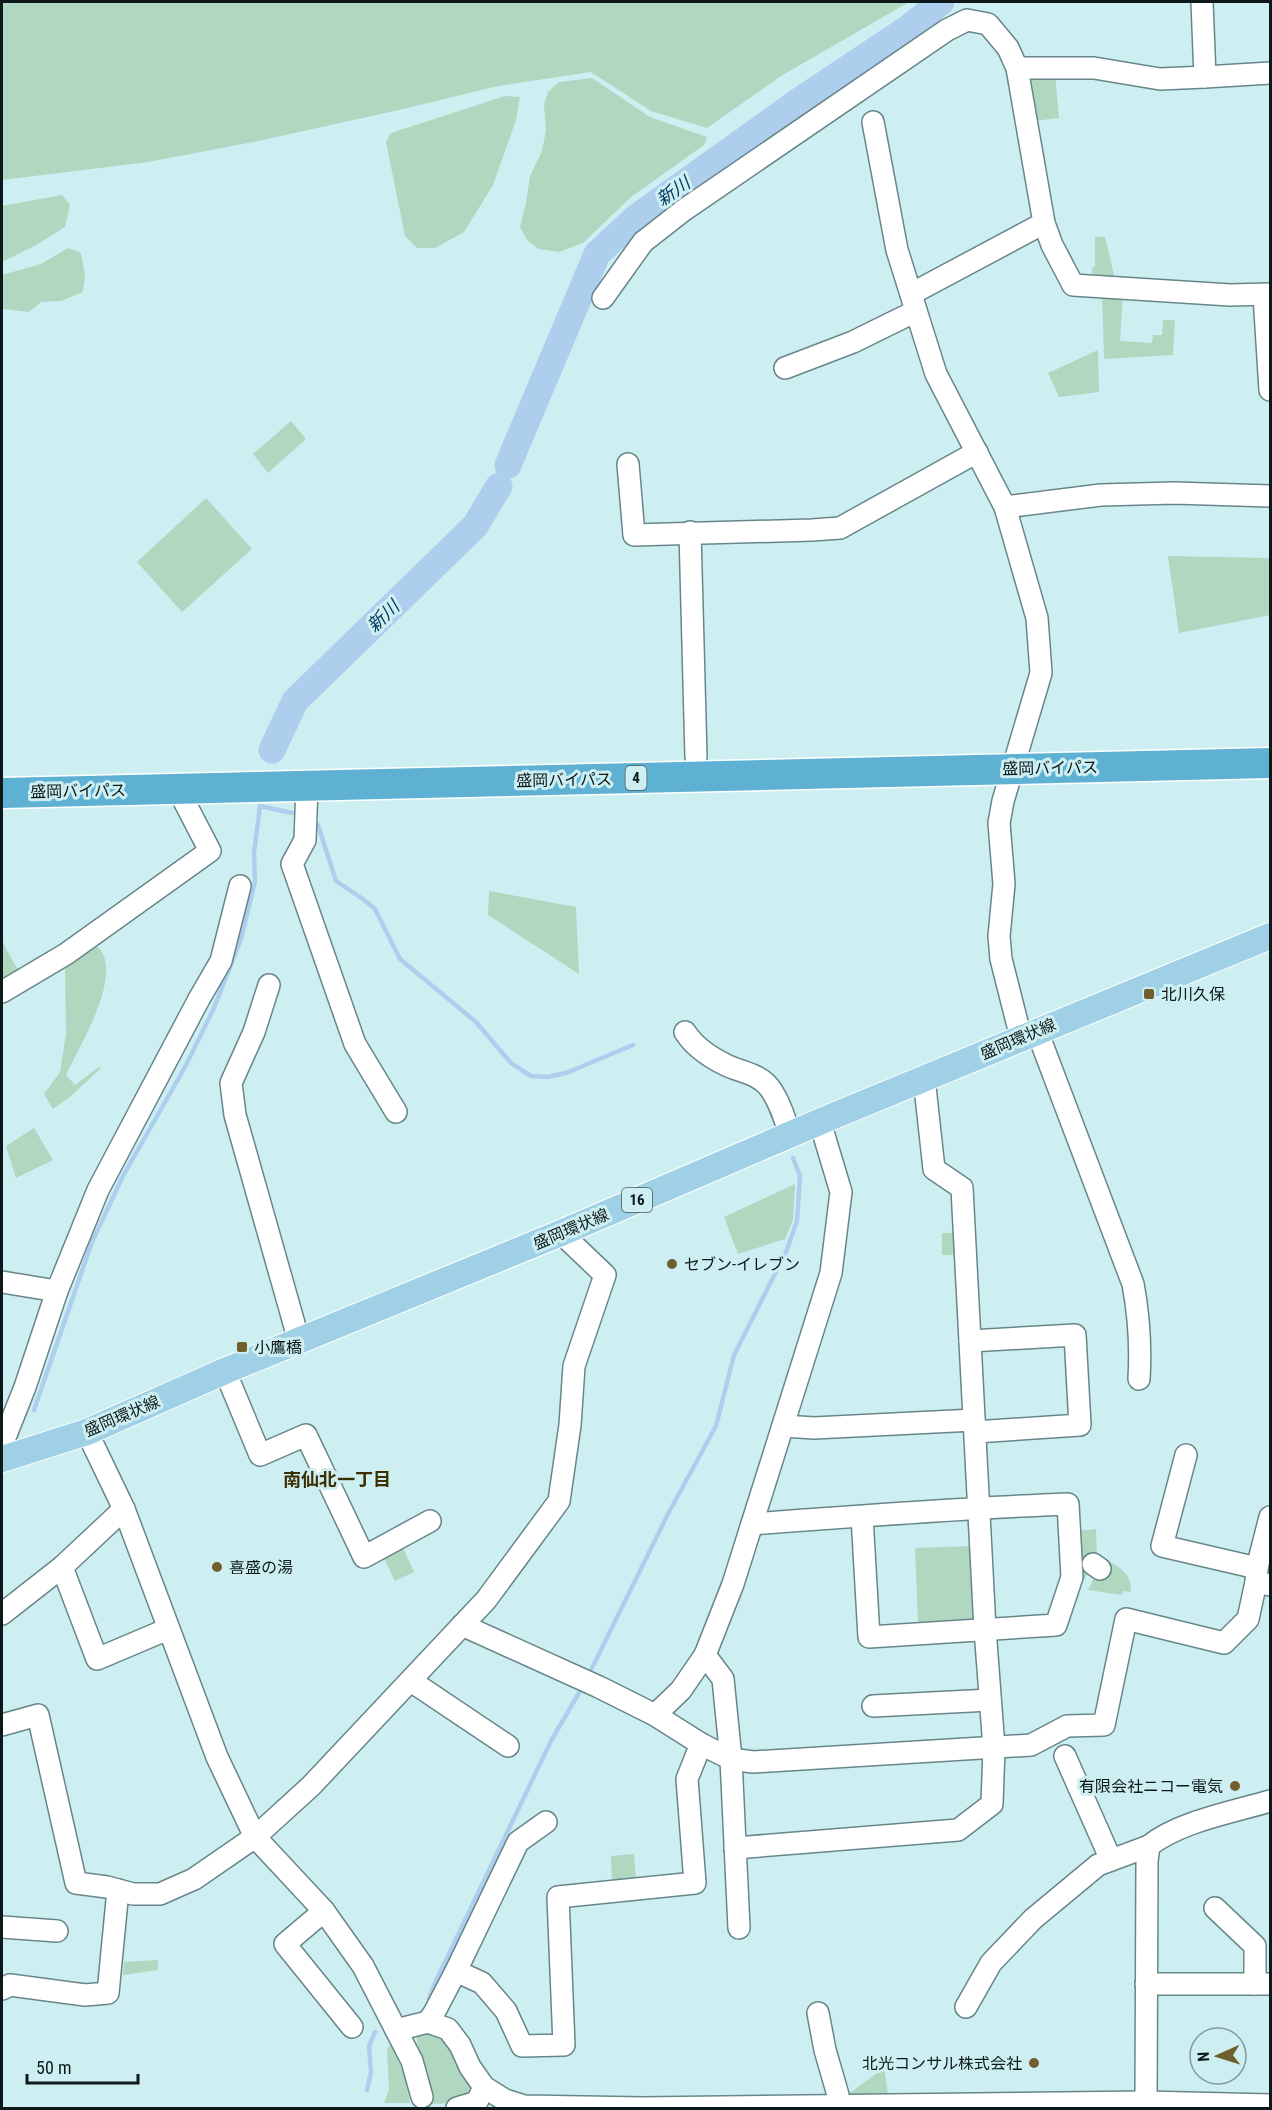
<svg xmlns="http://www.w3.org/2000/svg" width="1272" height="2110" font-family="'Roboto Condensed','Noto Sans JP',sans-serif">
<style>
.green{fill:#b0d7c0}
.lines{fill:none;stroke-linecap:round;stroke-linejoin:round}
.stream{stroke:#aeceee;stroke-width:4.5}
.river{stroke:#aeceee;stroke-width:27}
.minor-casing{stroke:#688689;stroke-width:24}
.major-casing{stroke:#fff;stroke-width:28}
.highway-casing{stroke:#fff;stroke-width:33}
.minor{stroke:#fff;stroke-width:21}
.major{stroke:#9fd0e5;stroke-width:26}
.highway{stroke:#5fb1d3;stroke-width:30}
.poi-dot{fill:#6f5f2d;stroke:#ceeff2;stroke-width:2}
.labels{text-anchor:middle;dominant-baseline:central;stroke-width:6;stroke-linejoin:round;paint-order:stroke}
.shield{fill:#ceeff2;stroke:#46585a;stroke-width:1.5}
.shield-label{font-size:15px;font-weight:bold;fill:#0c1819}
.street-label{font-size:16px;fill:#0c1819;stroke:#ceeff2}
.poi-label{font-size:16px;fill:#0c1819;stroke:#ceeff2;text-anchor:start}
.water-label{font-size:18px;font-style:italic;fill:#01345c;stroke:#ceeff2}
.neighbourhood-label{font-size:18px;font-weight:bold;fill:#3b2e03;stroke:#ceeff2}
</style>
<rect width="100%" height="100%" fill="#ceeff2"/>
<g class="green">
<path d="M 2,2 L 909,2 L 781,76 L 707,128 L 651,111 L 591,72 L 498,86 L 399,110 L 258,141 L 148,162 L 2,180 Z"/>
<path d="M 1031,74 L 1055,74 L 1059,118 L 1034,121 L 1028,79 Z"/>
<path d="M 592,78 L 650,117 L 707,137 L 704,145 L 631,197 L 583,243 L 559,252 L 539,249 L 527,240 L 520,227 L 526,203 L 530,176 L 542,151 L 546,130 L 544,105 L 548,92 L 559,82 Z"/>
<path d="M 505,96 L 520,97 L 516,120 L 493,185 L 464,232 L 435,248 L 417,248 L 405,236 L 386,142 L 391,133 Z"/>
<path d="M 62,195 L 70,205 L 65,227 L 38,244 L 2,262 L 2,206 Z"/>
<path d="M 1095,237 L 1105,237 L 1116,283 L 1093,281 L 1092,267 L 1095,267 Z"/>
<path d="M 68,248 L 81,253 L 85,276 L 83,292 L 61,301 L 41,302 L 29,312 L 2,309 L 2,275 L 41,264 Z"/>
<path d="M 1102,291 L 1123,293 L 1120,341 L 1152,343 L 1153,335 L 1162,335 L 1163,320 L 1175,320 L 1173,355 L 1104,359 Z"/>
<path d="M 1098,350 L 1099,392 L 1059,397 L 1048,373 Z"/>
<path d="M 291,421 L 306,439 L 268,473 L 253,454 Z"/>
<path d="M 206,498 L 252,549 L 182,612 L 137,562 Z"/>
<path d="M 1168,556 L 1270,558 L 1270,615 L 1179,633 Z"/>
<path d="M 489,891 L 576,907 L 579,974 L 488,915 Z"/>
<path d="M 2,941 L 20,974 L 2,985 Z"/>
<path d="M 94,943 C 97,946 101,950 103,954 C 117,986 80,1045 66,1075 L 75,1085 L 99,1067 L 101,1068 L 71,1096 L 53,1109 L 44,1094 L 60,1072 L 66,1034 L 65,963 Z"/>
<path d="M 34,1128 L 53,1160 L 16,1178 L 6,1146 Z"/>
<path d="M 795,1184 L 793,1220 L 785,1239 L 738,1254 L 724,1217 Z"/>
<path d="M 942,1233 L 954,1233 L 959,1255 L 942,1255 Z"/>
<path d="M 1096,1529 L 1097,1556 L 1084,1580 L 1080,1580 L 1078,1531 Z"/>
<path d="M 402,1546 L 414,1572 L 395,1581 L 383,1556 Z"/>
<path d="M 971,1546 L 974,1618 L 970,1622 L 918,1624 L 915,1548 Z"/>
<path d="M 1104,1558 C 1120,1569 1131,1571 1131,1592 L 1123,1591 L 1122,1595 L 1088,1590 Z"/>
<path d="M 634,1854 L 636,1879 L 612,1880 L 611,1856 Z"/>
<path d="M 158,1960 L 158,1970 L 123,1975 L 124,1962 Z"/>
<path d="M 421,2031 L 444,2037 L 473,2083 L 468,2096 L 452,2103 L 432,2104 L 428,2072 L 418,2047 L 416,2035 Z"/>
<path d="M 390,2044 L 404,2073 L 410,2103 L 384,2103 L 389,2090 L 387,2050 Z"/>
<path d="M 884,2068 L 888,2094 L 847,2095 Z"/>
</g>
<g class="lines">
<g class="stream">
<path d="M 318,825 L 336,881 L 363,899 L 375,909 L 400,959 L 476,1022 L 511,1063 L 531,1076 L 548,1077 L 566,1073 L 633,1045"/>
<path d="M 34,1410 L 92,1242 L 123,1176 L 185,1067 L 214,1008 L 241,939 L 255,881 L 254,853 L 260,806 L 292,813"/>
<path d="M 588,1676 L 669,1512 L 716,1426 L 734,1355 L 786,1252 L 797,1221 L 800,1176 L 793,1158"/>
<path d="M 429,1999 L 434,1985 L 551,1741 L 583,1686"/>
<path d="M 367,2090 L 371,2072 L 369,2046 L 375,2032"/>
</g>
<g class="river">
<path d="M 508,465 L 597,254 L 637,217 L 799,101 L 907,29 L 941,2"/>
<path d="M 272,750 L 295,701 L 475,526 L 499,486"/>
</g>
<g class="minor-casing">
<g id="minor">
<path d="M 1205,77 L 1270,73"/>
<path d="M 873,122 L 897,250 L 936,374 L 1005,507 L 1037,618 L 1041,673 L 1003,801 L 999,823 L 1004,884 L 999,936 L 1001,959 L 1021,1038"/>
<path d="M 1044,223 L 1052,245 L 1073,285 L 1230,295 L 1270,294"/>
<path d="M 911,294 L 1044,223 L 1017,68 L 1094,68 L 1160,79 L 1205,77 L 1202,2"/>
<path d="M 1264,295 L 1270,390"/>
<path d="M 603,298 L 643,242 L 684,210 L 947,30 L 967,20 L 988,24 L 1008,48 L 1017,68"/>
<path d="M 785,368 L 853,342 L 916,311"/>
<path d="M 628,464 L 634,535 L 812,530 L 840,528 L 977,452"/>
<path d="M 1005,507 L 1101,495 L 1174,493 L 1270,496"/>
<path d="M 690,532 L 696,757"/>
<path d="M 307,786 L 305,840 L 292,864 L 355,1044 L 396,1112"/>
<path d="M 269,985 L 254,1032 L 231,1083 L 235,1115 L 299,1341"/>
<path d="M 2,992 L 66,954 L 210,851 L 183,799 L 183,788"/>
<path d="M 1037,1031 L 1133,1284 C 1139,1316 1141,1346 1139,1379"/>
<path d="M 685,1032 C 694,1046 708,1056 724,1064 C 739,1072 758,1073 769,1087 C 779,1100 785,1119 790,1135"/>
<path d="M 2,1282 L 57,1291"/>
<path d="M 970,1341 L 1075,1335 L 1080,1425 L 975,1432"/>
<path d="M 225,1371 L 260,1455 L 306,1435 L 364,1557 L 430,1521"/>
<path d="M 783,1426 L 814,1428 L 974,1420"/>
<path d="M 87,1432 L 124,1509 L 217,1757 L 255,1837 L 324,1911 L 363,1966 L 412,2061 L 422,2097"/>
<path d="M 2,1445 L 25,1387 L 57,1291 L 98,1190 L 199,999 L 221,961 L 240,886"/>
<path d="M 1186,1455 L 1162,1546 L 1257,1568"/>
<path d="M 752,1524 C 857,1516 962,1508 1068,1504 L 1072,1577 L 1056,1625 L 869,1637 L 862,1516"/>
<path d="M 1093,1564 L 1100,1569"/>
<path d="M 62,1567 L 97,1659 L 168,1629"/>
<path d="M 1256,1582 L 1257,1568 L 1270,1517"/>
<path d="M 2,1614 L 62,1567 L 124,1509"/>
<path d="M 462,1625 L 599,1687 L 655,1715 L 701,1744 L 731,1759 L 753,1762 L 1031,1745 L 1067,1726 L 1104,1725 L 1126,1619 L 1224,1643 L 1248,1619 L 1256,1582 L 1270,1585"/>
<path d="M 705,1655 L 723,1679 L 731,1759 L 739,1928"/>
<path d="M 411,1681 L 508,1746"/>
<path d="M 873,1706 L 990,1700"/>
<path d="M 655,1715 L 681,1690 L 705,1655 L 733,1584 L 831,1273 L 841,1192 L 820,1122"/>
<path d="M 2,1725 L 38,1715 L 76,1883 L 107,1887 L 133,1894 L 160,1894 L 194,1879 L 255,1837 L 311,1786 L 486,1600 L 559,1501 L 570,1425 L 574,1366 L 605,1275 L 561,1233"/>
<path d="M 1065,1756 L 1111,1860"/>
<path d="M 735,1848 L 958,1830 L 992,1804 L 994,1748 L 985,1629 L 962,1188 L 934,1169 L 924,1078"/>
<path d="M 1215,1908 L 1255,1946 L 1255,1984"/>
<path d="M 324,1911 L 285,1944 L 352,2027"/>
<path d="M 2,1927 L 57,1931"/>
<path d="M 456,1971 L 482,1983 L 506,2011 L 522,2046 L 564,2045 L 558,1897 L 695,1883 L 687,1779 L 701,1744"/>
<path d="M 1146,1984 L 1270,1984"/>
<path d="M 2,1989 L 10,1985 L 85,1995 L 108,1993 L 118,1890"/>
<path d="M 966,2007 L 991,1963 L 1033,1919 L 1098,1865 L 1149,1846"/>
<path d="M 818,2013 L 825,2050 L 838,2095"/>
<path d="M 428,2022 L 434,2013 L 456,1971 L 518,1842 L 546,1822"/>
<path d="M 396,2030 L 428,2022 L 448,2029 L 460,2045 L 470,2067 L 484,2087 L 505,2100 L 524,2106 L 642,2108 L 1146,2102 L 1270,2105"/>
<path d="M 1146,2102 L 1147,1861 L 1149,1846 C 1178,1822 1233,1812 1270,1801"/>
<path d="M 457,2108 L 477,2102 L 484,2087"/>
</g>
</g>
<g class="major-casing">
<path id="major" d="M 2,1459 L 87,1432 L 225,1371 L 561,1233 L 831,1117 L 1270,936"/>
</g>
<g class="highway-casing">
<path id="highway" d="M 2,793 L 1270,763"/>
</g>
<use href="#minor" class="minor"/>
<use href="#major" class="major"/>
<use href="#highway" class="highway"/>
</g>
<g class="poi-dot">
<rect x="1143" y="988" width="12" height="12" rx="3"/>
<circle cx="672" cy="1264" r="6"/>
<rect x="236" y="1341" width="12" height="12" rx="3"/>
<circle cx="217" cy="1567" r="6"/>
<circle cx="1235" cy="1786" r="6"/>
<circle cx="1034" cy="2063" r="6"/>
</g>
<g class="labels">
<g class="shield">
<rect x="625.5" y="766" width="21" height="24" rx="4.5"/>
<rect x="622" y="1188" width="30" height="24" rx="4.5"/>
</g>
<g class="shield-label">
<text x="636" y="778">4</text>
<text x="637" y="1200">16</text>
</g>
<g class="street-label">
<text transform="translate(1050 768) rotate(-1)">盛岡バイパス</text>
<text transform="translate(564 780) rotate(-1)">盛岡バイパス</text>
<text transform="translate(78 791) rotate(-1)">盛岡バイパス</text>
<text transform="translate(1018 1039) rotate(-23)">盛岡環状線</text>
<text transform="translate(571 1229) rotate(-23)">盛岡環状線</text>
<text transform="translate(122 1416) rotate(-23)">盛岡環状線</text>
</g>
<g class="poi-label">
<text x="1161" y="994">北川久保</text>
<text x="684" y="1264">セブン-イレブン</text>
<text x="254" y="1347">小鷹橋</text>
<text x="229" y="1567">喜盛の湯</text>
<text x="1223" y="1786" text-anchor="end">有限会社ニコー電気</text>
<text x="1022" y="2063" text-anchor="end">北光コンサル株式会社</text>
</g>
<g class="water-label">
<text transform="translate(673 191) rotate(-35)">新川</text>
<text transform="translate(383 616) rotate(-44)">新川</text>
</g>
<g class="neighbourhood-label">
<text x="337" y="1479">南仙北一丁目</text>
</g>
</g>
<rect width="1272" height="2110" fill="none" stroke="#0c1819" stroke-width="6"/>
<g transform="translate(1218 2056) rotate(267)"><circle r="28" fill="#ceeff2" stroke="#80999b" stroke-width="1.5"/>
<path d="M0-4.5L10 22L0 15L-10 22Z" fill="#6f5f2d"/>
<text y="-9" font-size="16" font-weight="bold" text-anchor="middle" fill="#0c1819">N</text>
</g>
<path d="M27 2074v9h111v-9" fill="none" stroke="#0c1819" stroke-width="3"/>
<text x="36" y="2074" font-size="18" fill="#0c1819" stroke="#ceeff2" stroke-width="4.5" paint-order="stroke">50 m</text>
</svg>
